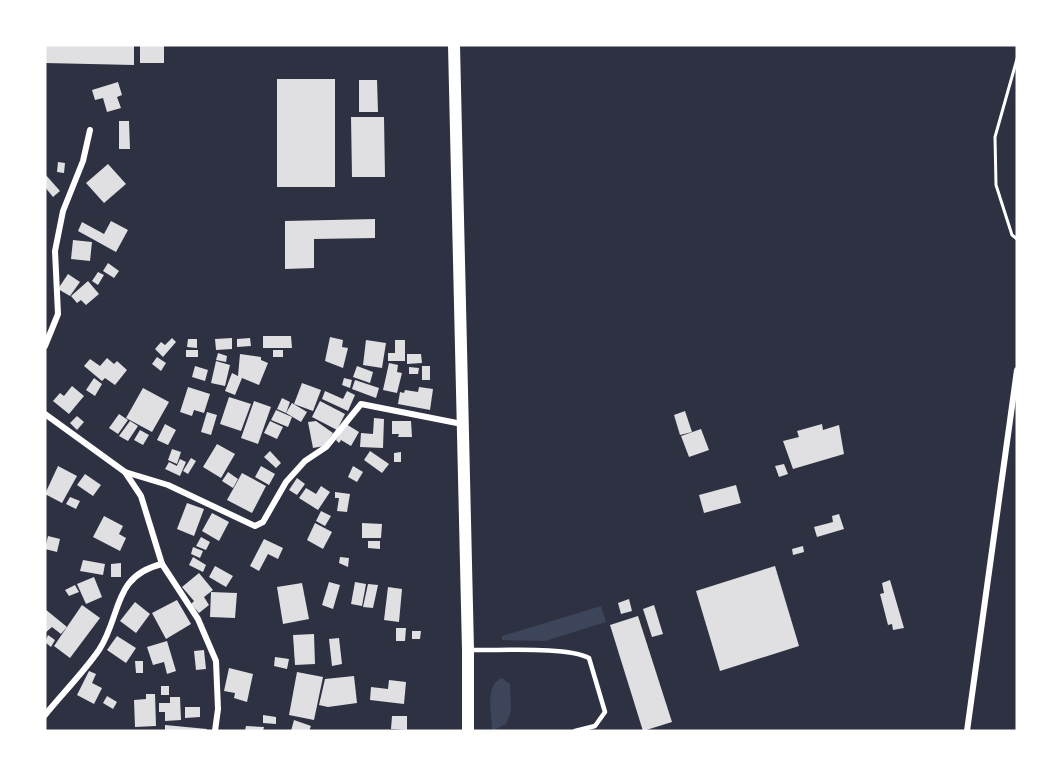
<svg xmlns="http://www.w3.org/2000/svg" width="1062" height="776" font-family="Lato,sans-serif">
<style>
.green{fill:#3c4559}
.building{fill:#e0e0e3}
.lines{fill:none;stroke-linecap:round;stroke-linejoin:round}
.path{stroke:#fff;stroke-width:3}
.service{stroke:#fff;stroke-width:4.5}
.minor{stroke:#fff;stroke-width:6}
.secondary{stroke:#fff;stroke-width:12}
</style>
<rect width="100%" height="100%" fill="#2d3142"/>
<g class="green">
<path d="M 601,606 L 606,622 L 545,641 L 502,640 L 502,636 Z"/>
<path d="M 502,678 L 510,684 L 511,711 L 506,724 L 492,731 C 492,716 484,684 502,678 Z"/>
</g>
<g class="building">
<path d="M 45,45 L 134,45 L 134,65 L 45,63 Z"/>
<rect x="140" y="45" width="24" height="18"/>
<rect x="277" y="79" width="58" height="108"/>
<path d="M 359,80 L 377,80 L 378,112 L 359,112 Z"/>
<path d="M 118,82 L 122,95 L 117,97 L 121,108 L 107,112 L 103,98 L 95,100 L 92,90 Z"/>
<path d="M 351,117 L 384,117 L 385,177 L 352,177 Z"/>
<path d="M 119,121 L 129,121 L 130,149 L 119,149 Z"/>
<path d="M 58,162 L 65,163 L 64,173 L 57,172 Z"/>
<path d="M 108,164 L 126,184 L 104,203 L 86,183 Z"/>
<path d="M 45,174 L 60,191 L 53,197 L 45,187 Z"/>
<path d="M 375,219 L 375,238 L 314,239 L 314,268 L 285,269 L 285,221 Z"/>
<path d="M 111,221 L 128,230 L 116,252 L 78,231 L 82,222 L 104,234 Z"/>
<path d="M 73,240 L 92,242 L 90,261 L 71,259 Z"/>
<path d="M 108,263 L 119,271 L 114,278 L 103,271 Z"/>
<path d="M 98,272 L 104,275 L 98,285 L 92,281 Z"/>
<path d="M 68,274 L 80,282 L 70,296 L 58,289 Z"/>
<path d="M 88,281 L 99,294 L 86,305 L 81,300 L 77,303 L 71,296 Z"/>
<path d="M 263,336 L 291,336 L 292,348 L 263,348 Z"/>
<path d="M 330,337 L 343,340 L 342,347 L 348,348 L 343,368 L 325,361 Z"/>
<path d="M 172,338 L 176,342 L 163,357 L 155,349 L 161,342 L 165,345 Z"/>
<path d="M 232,338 L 232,349 L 216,350 L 215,339 Z"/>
<path d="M 250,338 L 251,346 L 237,347 L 237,339 Z"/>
<path d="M 188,339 L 197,339 L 197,348 L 187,347 Z"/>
<path d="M 366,340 L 386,343 L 382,368 L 363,365 Z"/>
<path d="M 395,340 L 405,340 L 405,361 L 388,361 L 388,353 L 395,353 Z"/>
<rect x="186" y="350" width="12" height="7"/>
<rect x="273" y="350" width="10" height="7"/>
<path d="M 218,353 L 227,356 L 226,362 L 216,360 Z"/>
<path d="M 240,354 L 261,357 L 261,360 L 268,363 L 259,385 L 242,378 L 235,395 L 225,391 L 232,373 L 238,376 Z"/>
<path d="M 407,354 L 421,354 L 422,363 L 407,364 Z"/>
<path d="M 157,357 L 166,363 L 161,371 L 152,364 Z"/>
<path d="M 107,358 L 114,364 L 117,361 L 127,370 L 115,385 L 105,378 L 102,381 L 84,366 L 90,359 L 100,366 Z"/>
<path d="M 216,361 L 230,365 L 225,386 L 211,383 Z"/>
<path d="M 389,363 L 398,365 L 397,372 L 402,373 L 397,393 L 383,390 Z"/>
<path d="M 195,366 L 208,370 L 205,381 L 192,377 Z"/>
<path d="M 357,366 L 373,372 L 370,383 L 353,377 Z"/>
<rect x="422" y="366" width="8" height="14"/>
<path d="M 409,367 L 419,368 L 418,374 L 409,374 Z"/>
<path d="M 94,378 L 102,384 L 95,396 L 86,390 Z"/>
<path d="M 344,378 L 352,380 L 350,388 L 342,385 Z"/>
<path d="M 355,380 L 379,388 L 376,398 L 352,389 Z"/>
<path d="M 302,383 L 321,390 L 313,411 L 294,404 Z"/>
<path d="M 72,386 L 84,396 L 69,414 L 53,401 L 60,393 L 64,396 Z"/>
<path d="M 188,387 L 210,394 L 204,413 L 194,410 L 192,416 L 180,412 Z"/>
<path d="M 419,387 L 433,389 L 430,410 L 398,404 L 400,392 L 404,393 L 405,390 L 418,392 Z"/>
<path d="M 143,388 L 169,402 L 152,432 L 126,418 Z"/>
<path d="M 325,391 L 343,399 L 347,391 L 355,395 L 348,411 L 322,399 Z"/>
<path d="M 229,397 L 251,404 L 241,431 L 220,424 Z"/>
<path d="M 282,398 L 290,402 L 286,413 L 277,409 Z"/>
<path d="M 254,401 L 271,407 L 258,444 L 241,438 Z"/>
<path d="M 320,401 L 345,414 L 337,430 L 312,417 Z"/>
<path d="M 292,403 L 307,412 L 301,422 L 286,413 Z"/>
<path d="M 276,410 L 292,417 L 288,427 L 271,420 Z"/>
<path d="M 685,411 L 692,432 L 680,435 L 674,415 Z"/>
<path d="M 207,412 L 217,415 L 211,435 L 201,432 Z"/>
<path d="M 119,414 L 128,420 L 118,434 L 109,428 Z"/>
<path d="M 77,416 L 84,422 L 77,430 L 70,423 Z"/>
<path d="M 374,418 L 384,419 L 383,448 L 360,447 L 361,433 L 373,434 Z"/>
<path d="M 130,421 L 138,426 L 128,441 L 119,436 Z"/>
<path d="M 270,421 L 283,427 L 277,439 L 264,433 Z"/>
<path d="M 316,421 L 333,433 L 324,446 L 313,448 L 308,422 Z"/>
<path d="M 392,421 L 411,421 L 412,437 L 398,437 L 399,434 L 392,434 Z"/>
<path d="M 165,424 L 176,430 L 168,445 L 157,440 Z"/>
<path d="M 346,424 L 359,432 L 351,446 L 341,440 L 339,443 L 336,440 Z"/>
<path d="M 822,424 L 823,430 L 839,425 L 844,454 L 793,469 L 783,441 L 799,437 L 797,431 Z"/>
<path d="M 701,429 L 709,450 L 689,457 L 681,436 Z"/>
<path d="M 140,430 L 149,435 L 143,445 L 134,440 Z"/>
<path d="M 217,444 L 235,454 L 221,478 L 203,467 Z"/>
<path d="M 172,449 L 181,452 L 177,464 L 168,460 Z"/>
<path d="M 270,451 L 281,463 L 276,468 L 264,457 Z"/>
<path d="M 370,451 L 389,464 L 382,473 L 364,460 Z"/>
<path d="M 401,452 L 401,462 L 394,462 L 394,453 Z"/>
<path d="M 191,458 L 196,461 L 188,474 L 183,471 Z"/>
<path d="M 180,459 L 186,462 L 180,476 L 165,469 L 169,462 L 177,466 L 175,470 Z"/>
<path d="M 784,464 L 788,474 L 779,477 L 775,466 Z"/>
<path d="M 58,466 L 77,476 L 62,503 L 45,494 Z"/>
<path d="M 261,466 L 275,474 L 269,485 L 255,477 Z"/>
<path d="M 353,466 L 363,472 L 357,482 L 348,477 Z"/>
<path d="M 228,472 L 238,479 L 233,488 L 222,481 Z"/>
<path d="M 242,473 L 266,486 L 252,513 L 227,500 Z"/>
<path d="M 85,474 L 101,485 L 93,496 L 77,485 Z"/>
<path d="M 297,478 L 305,484 L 297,495 L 289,490 Z"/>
<path d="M 736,485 L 741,503 L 704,513 L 699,495 Z"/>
<path d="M 321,486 L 330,492 L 318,510 L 299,498 L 306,488 L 316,494 Z"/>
<path d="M 335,492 L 350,494 L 347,512 L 337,511 L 339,498 L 335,498 Z"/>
<path d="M 70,497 L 80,501 L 76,509 L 66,504 Z"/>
<path d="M 187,503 L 204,509 L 194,536 L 177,529 Z"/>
<path d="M 321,511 L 331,516 L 325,526 L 316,521 Z"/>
<path d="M 212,513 L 229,522 L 219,541 L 202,531 Z"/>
<path d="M 839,514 L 844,529 L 817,537 L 814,527 L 833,522 L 832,516 Z"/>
<path d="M 104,516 L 123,526 L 119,534 L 126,538 L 120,551 L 93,537 Z"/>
<path d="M 315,523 L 332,532 L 323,549 L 307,540 Z"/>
<path d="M 362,523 L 382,524 L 381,538 L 362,538 Z"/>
<path d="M 48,536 L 60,539 L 57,552 L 45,549 Z"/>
<path d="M 201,537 L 210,542 L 206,550 L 196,546 Z"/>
<path d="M 264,539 L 283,548 L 278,559 L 268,554 L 259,571 L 250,566 Z"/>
<path d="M 368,541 L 380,541 L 380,549 L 368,548 Z"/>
<path d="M 803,546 L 804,552 L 793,555 L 792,549 Z"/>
<path d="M 193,547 L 203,551 L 200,558 L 191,554 Z"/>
<path d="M 193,557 L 206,565 L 203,572 L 189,565 Z"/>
<path d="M 340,557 L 349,558 L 348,567 L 339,563 Z"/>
<path d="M 83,560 L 105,564 L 103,575 L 80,571 Z"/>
<path d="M 121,563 L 121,577 L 111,577 L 111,564 Z"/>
<path d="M 215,566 L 233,576 L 226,587 L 209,577 Z"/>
<path d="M 775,566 L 799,646 L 720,671 L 696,591 Z"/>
<path d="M 199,573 L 213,590 L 204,597 L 209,605 L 199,613 L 191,604 L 194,601 L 182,587 Z"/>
<path d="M 94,577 L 102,597 L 86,604 L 77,584 Z"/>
<path d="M 890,580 L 904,628 L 893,630 L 892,624 L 888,625 L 880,594 L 884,593 L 882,583 Z"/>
<path d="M 329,582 L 340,585 L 333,609 L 322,605 Z"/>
<path d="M 355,582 L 366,584 L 362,606 L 351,604 Z"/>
<path d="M 302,583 L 309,619 L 283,624 L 277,587 Z"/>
<path d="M 368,584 L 378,585 L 373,608 L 363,607 Z"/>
<path d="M 75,585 L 79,592 L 69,596 L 65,590 Z"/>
<path d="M 388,587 L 402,589 L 399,622 L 384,620 Z"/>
<path d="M 211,592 L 237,593 L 235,618 L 210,617 Z"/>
<path d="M 629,599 L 632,611 L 621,614 L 618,603 Z"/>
<path d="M 177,600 L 191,624 L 166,639 L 152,613 Z"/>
<path d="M 135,602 L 150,614 L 136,633 L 120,621 Z"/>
<path d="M 82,605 L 100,618 L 70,658 L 54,646 Z"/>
<path d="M 654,605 L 663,634 L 652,637 L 643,609 Z"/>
<path d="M 45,609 L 67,627 L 61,634 L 52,627 L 45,633 Z"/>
<path d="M 638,616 L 672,722 L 643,731 L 610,625 Z"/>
<path d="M 396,628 L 406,628 L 405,641 L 396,641 Z"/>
<path d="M 412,631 L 421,631 L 420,639 L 412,639 Z"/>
<path d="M 314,634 L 315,664 L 295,665 L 293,635 Z"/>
<path d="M 48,635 L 55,640 L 51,647 L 45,642 Z"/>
<path d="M 117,636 L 136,648 L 126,663 L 107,650 Z"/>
<path d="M 339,638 L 342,664 L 332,666 L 329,639 Z"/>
<path d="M 167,641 L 176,671 L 167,674 L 164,662 L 153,665 L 147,647 Z"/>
<path d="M 204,650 L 206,669 L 196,670 L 194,651 Z"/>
<path d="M 275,657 L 289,659 L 287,669 L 274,666 Z"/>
<path d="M 135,661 L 143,661 L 143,673 L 136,673 Z"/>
<path d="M 229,668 L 253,674 L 247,702 L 234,698 L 235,693 L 224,691 Z"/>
<path d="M 89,671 L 96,674 L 92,683 L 102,688 L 94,704 L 77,695 Z"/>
<path d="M 297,672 L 323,677 L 314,720 L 289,715 Z"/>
<path d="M 354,676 L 357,703 L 328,707 L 319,705 L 325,679 Z"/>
<path d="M 389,680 L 406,682 L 404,704 L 370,700 L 371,687 L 388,689 Z"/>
<rect x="161" y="686" width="8" height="9"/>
<path d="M 146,694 L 155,694 L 156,726 L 135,727 L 134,700 L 146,699 Z"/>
<path d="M 107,696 L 117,702 L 113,709 L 103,703 Z"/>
<path d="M 170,697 L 180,697 L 181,720 L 165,721 L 165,712 L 159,712 L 159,703 L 170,703 Z"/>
<path d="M 185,707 L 200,707 L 200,717 L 185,718 Z"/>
<path d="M 263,715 L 276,717 L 276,724 L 263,723 Z"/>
<path d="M 392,716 L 407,716 L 407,730 L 391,729 Z"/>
<path d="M 294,720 L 311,726 L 309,731 L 291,731 Z"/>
<path d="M 165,725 L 207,729 L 207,731 L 165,731 Z"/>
<path d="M 246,726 L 264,727 L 263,731 L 245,731 Z"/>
</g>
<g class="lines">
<path class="path" d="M 1017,59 L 995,137 L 996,185 L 1012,235 L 1017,239"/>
<path class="service" d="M 468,650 C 498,651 566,646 589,658 L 605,712 L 595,726 L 575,731"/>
<g class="minor">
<path d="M 45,346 L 58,314 L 55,251 L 63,211 L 83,161 L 90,130"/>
<path d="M 45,414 L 125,472 L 141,496 L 162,564 L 198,619 L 216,661 L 218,709 L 215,731"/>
<path d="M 125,472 L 168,485 L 255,526 L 263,522 L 286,482 L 305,461 L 326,447 L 361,404 L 462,424"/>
<path d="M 45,715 C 62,694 83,673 99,650 C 122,615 112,576 162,564"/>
<path d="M 967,731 L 1017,370"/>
</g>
<path class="secondary" d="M 454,45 L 468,650 L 468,731"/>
</g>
<rect width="1062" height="776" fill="none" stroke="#ffffff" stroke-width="93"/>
</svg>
